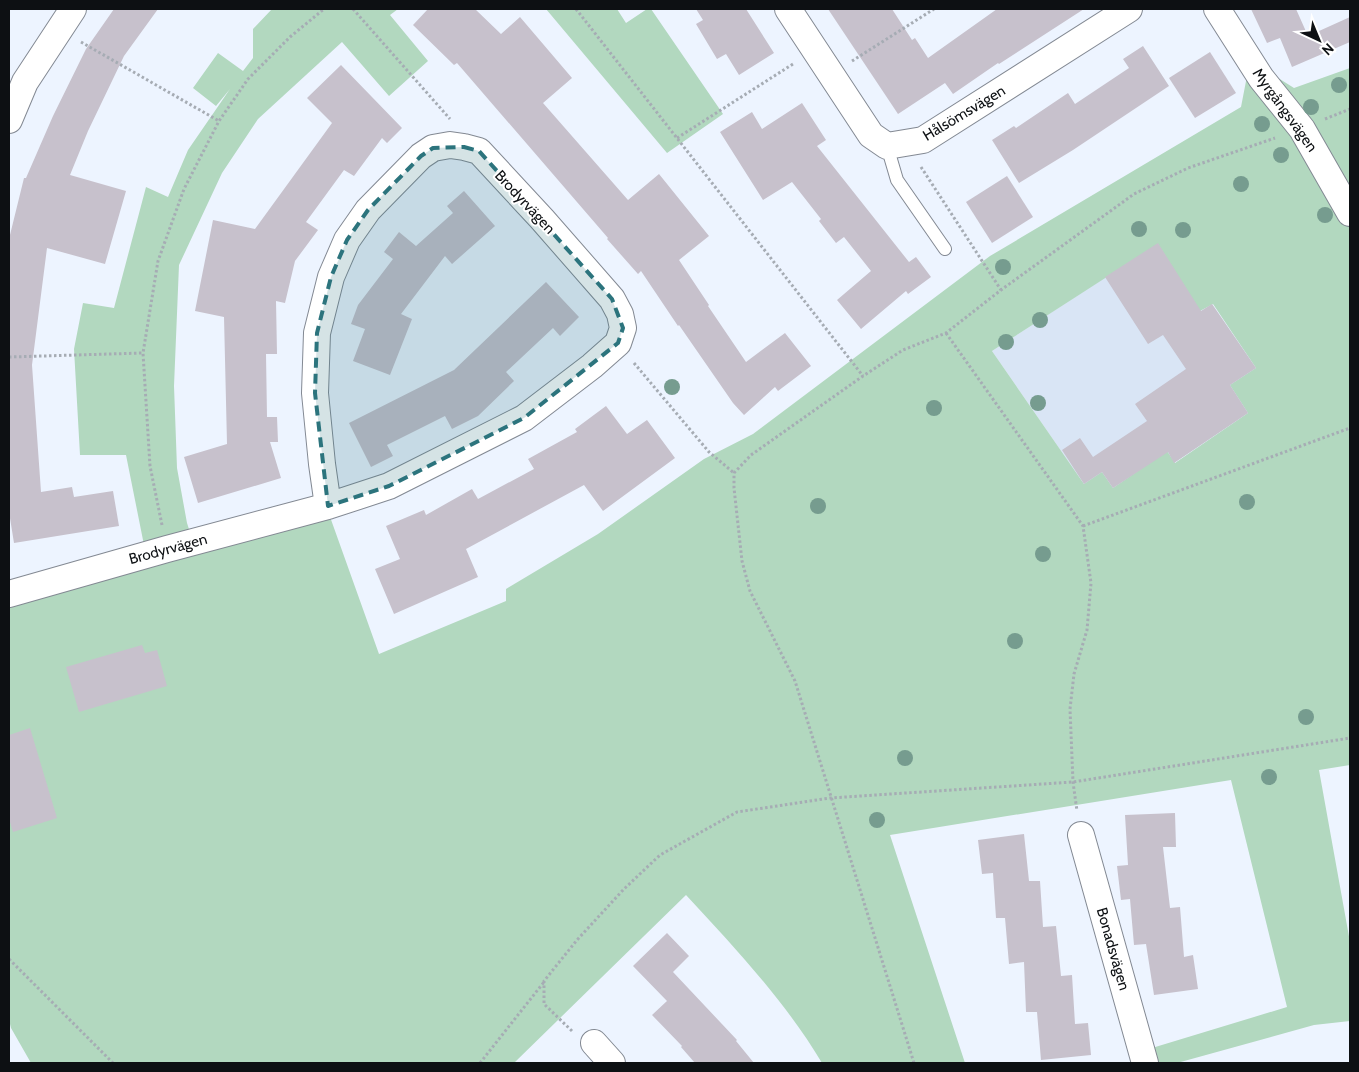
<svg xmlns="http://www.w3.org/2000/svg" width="1359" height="1072" font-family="Cabin,sans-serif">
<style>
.built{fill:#d9e5f5}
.green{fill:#b2d8bf;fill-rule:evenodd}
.building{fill:#c7c1cc}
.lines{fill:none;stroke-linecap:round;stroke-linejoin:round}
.lane-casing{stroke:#838993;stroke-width:14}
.street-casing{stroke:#838993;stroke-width:28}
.path{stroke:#a6acb4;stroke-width:3;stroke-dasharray:2.5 2.5;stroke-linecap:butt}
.lane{stroke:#fff;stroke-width:12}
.street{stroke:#fff;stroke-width:26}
.tree{fill:#769c8f}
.marked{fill:#2c747d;fill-opacity:0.2;stroke:#2c747d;stroke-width:4;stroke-dasharray:10 6;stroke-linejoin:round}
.labels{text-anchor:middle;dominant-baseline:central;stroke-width:4;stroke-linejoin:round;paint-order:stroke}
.street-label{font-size:15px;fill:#0d1013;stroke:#fff}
</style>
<rect width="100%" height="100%" fill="#edf4ff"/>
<path class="built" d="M 1158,243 L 1201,311 L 1212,304 L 1256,368 L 1248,413 L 1174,463 L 1167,452 L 1113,488 L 1084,484 L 992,351 Z"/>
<g class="green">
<path d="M 272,9 L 398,9 L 390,15 L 428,61 L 389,96 L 342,42 L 258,119 L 222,173 L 179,265 L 174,386 L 177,468 L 187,523 L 196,551 L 329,514 L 379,654 L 506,601 L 506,589 L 598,534 L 704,459 L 753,434 L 990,256 L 1241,107 L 1247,76 L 1275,76 L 1294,88 L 1350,68 L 1350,765 L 1319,770 L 1350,942 L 1350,1021 L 1314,1025 L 1177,1063 L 1157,1063 L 1152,1048 L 1287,1007 L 1231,780 L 890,835 L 965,1063 L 822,1063 C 785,1001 735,948 686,895 L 514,1063 L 31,1063 L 11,1028 L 9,1020 L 9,608 L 148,565 L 126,455 L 80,455 L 74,349 L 83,303 L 114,308 L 146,187 L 168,197 L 188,150 L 230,89 L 216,106 L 193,88 L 218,53 L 243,71 L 253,58 L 253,29 ZM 1158,244 L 1200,311 L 1213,304 L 1256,368 L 1230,385 L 1248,413 L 1175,463 L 1167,451 L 1113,488 L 1102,472 L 1084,484 L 992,351 Z"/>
<path d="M 546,9 L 617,9 L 626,23 L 647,9 L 651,9 L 723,114 L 667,153 Z"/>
</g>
<g class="building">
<path d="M 114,9 L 158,9 L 124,56 L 88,131 L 70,175 L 126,191 L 105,264 L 47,248 L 32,365 L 41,492 L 72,487 L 74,497 L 113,491 L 119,526 L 14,543 L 9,512 L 9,239 L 24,178 L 26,178 L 53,116 L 86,49 Z"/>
<path d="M 428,9 L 475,9 L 501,34 L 520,17 L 572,78 L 543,103 L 628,200 L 659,174 L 709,236 L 679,260 L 709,305 L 708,306 L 746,362 L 785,333 L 811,366 L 778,391 L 775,387 L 744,415 L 733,403 L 679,325 L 678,326 L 641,271 L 638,274 L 607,239 L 608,238 L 457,63 L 454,65 L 413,25 Z"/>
<path d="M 696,9 L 746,9 L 774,53 L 739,75 L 726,54 L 717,59 L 696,24 L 703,20 Z"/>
<path d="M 828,9 L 892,9 L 912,40 L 915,38 L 928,58 L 997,9 L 1084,9 L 999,64 L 998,63 L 953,94 L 945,83 L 898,114 Z"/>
<path d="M 1251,9 L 1296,9 L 1308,36 L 1350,17 L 1350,42 L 1292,67 L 1280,38 L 1267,43 Z"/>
<path d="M 1143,46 L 1169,86 L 1073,150 L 1019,183 L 992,140 L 1014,126 L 1016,128 L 1068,93 L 1075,104 L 1129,68 L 1123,59 Z"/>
<path d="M 1210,52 L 1236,93 L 1195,118 L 1169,78 Z"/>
<path d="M 341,65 L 402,128 L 387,143 L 382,138 L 354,176 L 344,170 L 306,222 L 318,230 L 295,261 L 285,303 L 276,301 L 277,354 L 266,354 L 267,417 L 277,417 L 278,442 L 270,442 L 281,478 L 198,503 L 184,457 L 227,444 L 224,317 L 195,311 L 213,220 L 255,229 L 332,123 L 307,98 Z"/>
<path d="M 802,103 L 826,140 L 817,146 L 909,262 L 916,257 L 931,277 L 908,294 L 906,291 L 861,329 L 837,300 L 871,271 L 844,237 L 836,243 L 819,221 L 821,219 L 792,182 L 763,200 L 720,132 L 752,112 L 762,129 Z"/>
<path d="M 1007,176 L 1033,217 L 992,243 L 966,202 Z"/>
<path d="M 464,191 L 495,226 L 452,264 L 445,256 L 401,314 L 412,319 L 390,375 L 353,361 L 365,329 L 351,324 L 358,305 L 393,259 L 384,252 L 399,232 L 416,246 L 453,213 L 447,206 Z"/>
<path d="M 1158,243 L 1201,311 L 1212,304 L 1256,368 L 1230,385 L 1248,413 L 1174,463 L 1168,452 L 1113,488 L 1102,472 L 1084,484 L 1062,450 L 1080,438 L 1093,457 L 1147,421 L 1135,404 L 1186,369 L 1163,335 L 1148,344 L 1105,277 Z"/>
<path d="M 546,282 L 579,317 L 560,336 L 553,328 L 506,372 L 514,381 L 478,416 L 452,429 L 445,416 L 387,445 L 393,456 L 371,467 L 349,423 L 454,370 Z"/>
<path d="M 606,406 L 627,434 L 647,420 L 675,458 L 603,511 L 584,485 L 466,549 L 478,577 L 394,614 L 375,569 L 400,559 L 386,526 L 424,510 L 426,515 L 472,489 L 478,499 L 534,469 L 528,459 L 577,432 L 575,429 Z"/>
<path d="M 142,645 L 145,653 L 157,650 L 167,686 L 79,712 L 66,667 Z"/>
<path d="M 30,728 L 57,818 L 13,832 L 9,819 L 9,735 Z"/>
<path d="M 1175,813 L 1176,847 L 1163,847 L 1170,908 L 1180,907 L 1184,957 L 1193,955 L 1198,989 L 1154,995 L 1146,944 L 1134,945 L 1130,899 L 1121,900 L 1117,866 L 1128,865 L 1125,815 Z"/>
<path d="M 1024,834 L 1029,881 L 1040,881 L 1043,927 L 1056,926 L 1061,976 L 1072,975 L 1075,1024 L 1088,1023 L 1091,1055 L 1041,1060 L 1037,1012 L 1026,1012 L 1024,962 L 1009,964 L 1005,918 L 996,918 L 993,873 L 982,874 L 978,840 Z"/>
<path d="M 667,933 L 689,956 L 673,972 L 737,1040 L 736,1041 L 754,1063 L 695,1063 L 681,1047 L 682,1046 L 652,1015 L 667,1001 L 633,966 Z"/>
</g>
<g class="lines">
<g class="lane-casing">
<path id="lane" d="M 887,146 L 897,180 L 945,249"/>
</g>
<g class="street-casing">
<g id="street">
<path d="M 788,9 L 871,135 L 887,146 L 923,140 L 1129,9"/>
<path d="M 1217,9 L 1261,78 L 1302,129 L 1350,213"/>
<path d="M 9,120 L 25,82 L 73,9"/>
<path d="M 9,594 L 167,549 L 328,506 L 389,486 L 524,418 L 592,366 L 618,343 L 623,328 L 620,314 L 612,299 L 542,219 L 479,151 L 464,147 L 450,145 L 433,148 L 421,156 L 368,210 L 347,240 L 331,277 L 317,333 L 315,393 L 322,464 L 328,506"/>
<path d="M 1081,835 L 1145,1063"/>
<path d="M 594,1043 L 612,1063"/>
</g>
</g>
<g class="path">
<path d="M 353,9 L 450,119"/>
<path d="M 576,9 L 863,376"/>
<path d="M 81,42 L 219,121"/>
<path d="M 852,61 L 934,9"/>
<path d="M 1325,119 L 1350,109"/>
<path d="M 677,138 L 793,64"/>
<path d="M 921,167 L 1001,290"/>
<path d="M 946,333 L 1083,526 L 1091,583 L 1087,630 L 1074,674 L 1070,709 L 1073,782 L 1077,811"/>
<path d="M 9,357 L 143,353"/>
<path d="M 634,363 L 709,452 L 734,473"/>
<path d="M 162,525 L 150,466 L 143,353 L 158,261 L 184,189 L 219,121 L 248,79 L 290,37 L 324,9"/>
<path d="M 1083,526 L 1350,428"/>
<path d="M 9,959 L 113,1063"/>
<path d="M 572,1031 L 544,1004 L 544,981 L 577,940 L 624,889 L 660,855 L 737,812 L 830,798 L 1073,782 L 1350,738"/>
<path d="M 480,1063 L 544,982"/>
<path d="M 914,1063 L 795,681 L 750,591 L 742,561 L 734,488 L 734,473 L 751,455 L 863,376 L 903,350 L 946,333 L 1001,290 L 1134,194 L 1188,168 L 1275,138"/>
</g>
<use href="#lane" class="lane"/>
<use href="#street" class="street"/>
</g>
<g class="tree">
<circle cx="1339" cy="85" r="8"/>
<circle cx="1311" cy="107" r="8"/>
<circle cx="1262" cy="124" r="8"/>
<circle cx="1281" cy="155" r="8"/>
<circle cx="1241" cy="184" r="8"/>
<circle cx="1325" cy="215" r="8"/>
<circle cx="1139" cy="229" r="8"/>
<circle cx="1183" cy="230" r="8"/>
<circle cx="1003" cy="267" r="8"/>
<circle cx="1040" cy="320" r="8"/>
<circle cx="1006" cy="342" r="8"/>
<circle cx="672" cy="387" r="8"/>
<circle cx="1038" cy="403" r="8"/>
<circle cx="934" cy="408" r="8"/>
<circle cx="1247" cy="502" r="8"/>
<circle cx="818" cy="506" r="8"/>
<circle cx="1043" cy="554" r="8"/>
<circle cx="1015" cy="641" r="8"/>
<circle cx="1306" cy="717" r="8"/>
<circle cx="905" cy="758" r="8"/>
<circle cx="1269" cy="777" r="8"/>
<circle cx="877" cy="820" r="8"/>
</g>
<path class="marked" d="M 464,147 L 479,151 L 612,299 L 623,328 L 618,343 L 524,418 L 389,486 L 328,506 L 315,393 L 317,333 L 331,277 L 347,240 L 368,210 L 421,156 L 433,148 Z"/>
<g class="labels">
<g class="street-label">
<text transform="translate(1285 110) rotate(54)">Myrgångsvägen</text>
<text transform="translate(964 113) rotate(-31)">Hålsömsvägen</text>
<text transform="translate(525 202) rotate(47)">Brodyrvägen</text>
<text transform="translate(168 549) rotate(-15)">Brodyrvägen</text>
<text transform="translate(1113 949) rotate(74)">Bonadsvägen</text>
</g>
</g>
<rect width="1359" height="1072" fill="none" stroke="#0d1013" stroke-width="20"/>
<g transform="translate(1319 40) rotate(136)" stroke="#ffffff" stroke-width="4" paint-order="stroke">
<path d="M0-4L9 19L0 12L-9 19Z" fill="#0d1013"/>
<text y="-8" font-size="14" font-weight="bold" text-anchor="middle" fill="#0d1013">N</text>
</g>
</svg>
